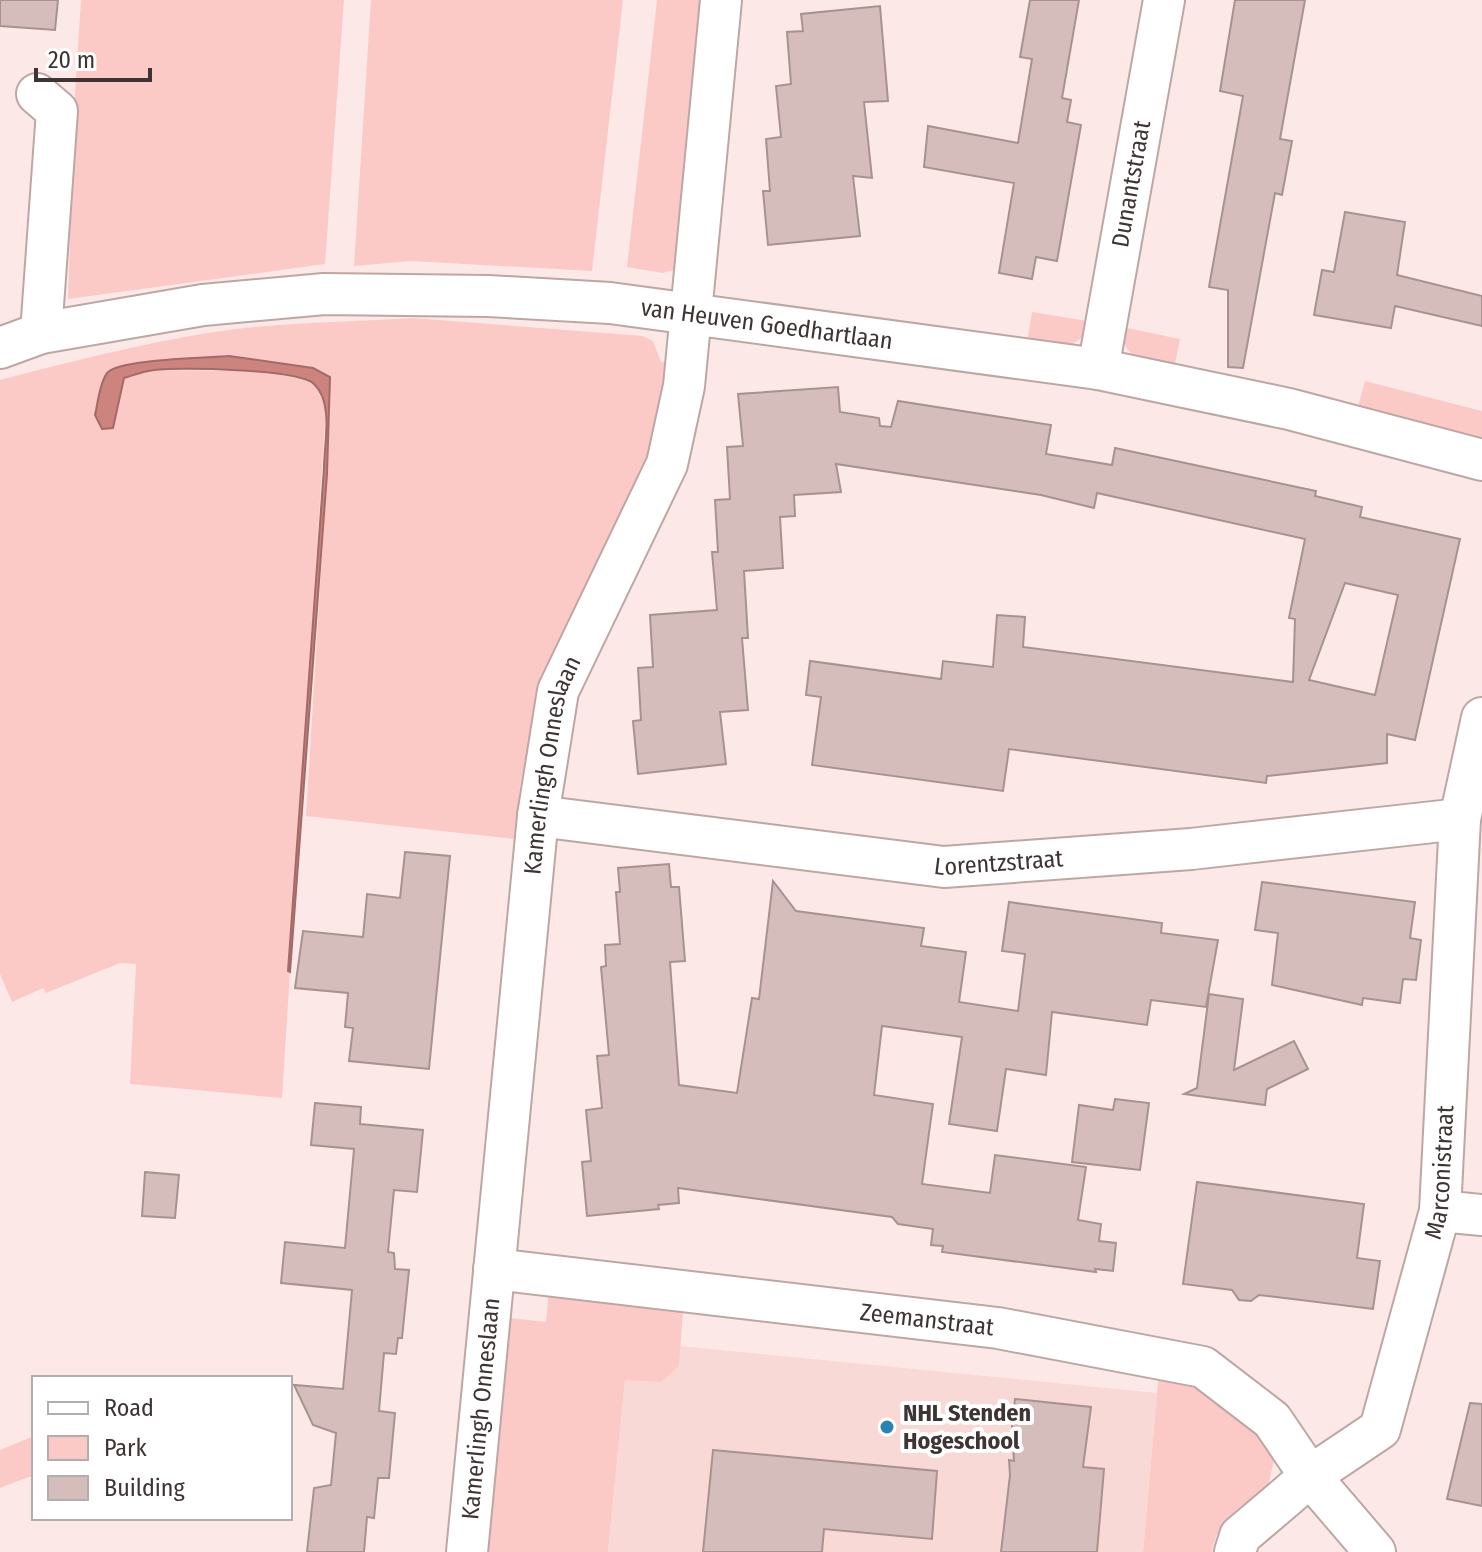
<svg xmlns="http://www.w3.org/2000/svg" width="1482" height="1552" font-family="'Fira Sans Condensed',sans-serif">
<style>
.built{fill:#f9d9d6}
.green{fill:#fccac6}
.water{fill:#cd837e;stroke:#a26b68;stroke-width:2}
.building{fill:#d4bdbb;stroke:#a89291;stroke-width:2;fill-rule:evenodd}
.lines{fill:none;stroke-linecap:round;stroke-linejoin:round}
.minor-casing{stroke:#bda7a5;stroke-width:44}
.minor{stroke:#fff;stroke-width:40}
.poi-dot{fill:#2685b1;stroke:#fff;stroke-width:3}
.labels{text-anchor:middle;dominant-baseline:central;stroke-width:8;stroke-linejoin:round;paint-order:stroke}
.street-label{font-size:24px;fill:#3d3433;stroke:#fff}
.poi-label{font-size:24px;font-weight:bold;fill:#3d3433;stroke:#fff;text-anchor:start}
</style>
<rect width="100%" height="100%" fill="#fce9e7"/>
<path class="built" d="M 680,1346 L 1157,1393 L 1143,1552 L 608,1552 L 625,1380 L 679,1366 Z"/>
<g class="green">
<path d="M 81,0 L 344,0 L 325,264 L 68,299 L 75,94 Z"/>
<path d="M 371,0 L 623,0 L 592,271 L 411,261 L 354,266 Z"/>
<path d="M 657,0 L 703,0 L 677,269 L 663,273 L 627,267 Z"/>
<path d="M 1032,312 L 1093,322 C 1076,354 1058,345 1027,342 Z"/>
<path d="M 413,318 L 643,336 L 653,341 L 661,362 L 670,362 L 646,473 L 546,672 L 521,780 L 514,839 L 306,816 L 327,474 L 330,377 L 229,356 L 152,361 L 111,369 L 113,428 L 124,378 L 153,370 L 248,371 L 303,378 L 314,384 L 326,405 L 282,1098 L 130,1084 L 136,964 L 120,963 L 46,993 L 43,988 L 12,1002 L 0,974 L 0,380 C 87,358 176,334 265,326 C 314,322 364,321 413,318 Z"/>
<path d="M 1122,327 L 1180,339 L 1174,369 C 1149,362 1120,360 1122,327 Z"/>
<path d="M 1365,381 L 1482,411 L 1482,441 L 1357,410 Z"/>
<path d="M 549,1288 L 683,1311 L 679,1366 L 661,1382 L 625,1380 L 608,1552 L 481,1552 L 502,1317 L 546,1322 Z"/>
<path d="M 1159,1372 L 1192,1381 L 1254,1431 L 1274,1460 L 1268,1487 C 1244,1504 1216,1520 1212,1552 L 1143,1552 Z"/>
<path d="M 34,1436 L 34,1475 L 0,1488 L 0,1450 Z"/>
</g>
<path class="water" d="M 229,356 L 313,368 L 330,377 L 327,474 L 290,972 L 288,971 L 324,468 C 324,443 334,403 314,384 C 299,369 178,367 154,370 C 144,371 134,375 124,378 L 113,428 L 102,429 L 95,415 C 98,403 99,384 107,373 C 117,359 209,358 229,356 Z"/>
<g class="building">
<path d="M 0,0 L 58,0 L 55,30 L 0,26 Z"/>
<path d="M 1030,0 L 1079,0 L 1062,98 L 1071,100 L 1067,122 L 1081,125 L 1057,261 L 1036,257 L 1032,279 L 999,273 L 1014,183 L 924,167 L 928,126 L 1018,143 L 1032,59 L 1020,57 Z"/>
<path d="M 1235,0 L 1305,0 L 1280,139 L 1292,141 L 1282,195 L 1275,193 L 1243,368 L 1228,367 L 1228,290 L 1209,287 L 1243,96 L 1220,91 Z"/>
<path d="M 880,6 L 888,101 L 864,102 L 872,178 L 853,176 L 860,236 L 768,245 L 763,191 L 770,191 L 766,139 L 781,137 L 776,86 L 791,84 L 787,32 L 803,31 L 801,14 Z"/>
<path d="M 1345,212 L 1405,222 L 1397,275 L 1482,296 L 1482,326 L 1395,306 L 1391,328 L 1314,315 L 1322,270 L 1334,272 Z"/>
<path d="M 838,387 L 840,412 L 879,418 L 880,426 L 891,427 L 898,401 L 1051,425 L 1046,454 L 1112,465 L 1115,448 L 1316,491 L 1315,496 L 1362,507 L 1360,517 L 1460,539 L 1415,740 L 1387,734 L 1387,763 L 1267,776 L 1266,783 L 1009,749 L 1003,791 L 812,765 L 821,697 L 806,695 L 810,661 L 941,679 L 943,661 L 993,667 L 997,615 L 1025,617 L 1023,647 L 1293,682 L 1295,619 L 1289,618 L 1305,539 L 1097,493 L 1094,508 L 1041,495 L 836,464 L 841,492 L 794,495 L 795,516 L 780,517 L 783,568 L 744,571 L 748,638 L 742,638 L 748,710 L 720,712 L 726,764 L 638,774 L 633,721 L 641,720 L 638,668 L 653,667 L 650,615 L 717,610 L 712,552 L 718,552 L 715,500 L 730,499 L 727,447 L 743,446 L 738,394 ZM 1345,583 L 1398,595 L 1375,695 L 1309,680 Z"/>
<path d="M 405,852 L 450,856 L 429,1069 L 349,1061 L 353,1028 L 345,1027 L 348,993 L 295,988 L 303,931 L 363,937 L 367,894 L 400,898 Z"/>
<path d="M 669,864 L 671,887 L 679,887 L 685,961 L 670,962 L 679,1085 L 737,1093 L 752,998 L 759,999 L 773,881 L 796,911 L 924,928 L 921,946 L 966,952 L 959,1002 L 1018,1011 L 1025,954 L 1002,951 L 1009,902 L 1162,923 L 1161,933 L 1218,940 L 1206,1007 L 1151,1000 L 1147,1025 L 1052,1012 L 1046,1075 L 1006,1069 L 997,1131 L 949,1124 L 962,1037 L 882,1026 L 874,1095 L 933,1104 L 922,1184 L 990,1193 L 995,1155 L 1086,1167 L 1078,1220 L 1101,1224 L 1099,1241 L 1116,1243 L 1113,1271 L 1095,1269 L 1096,1272 L 942,1252 L 943,1246 L 931,1245 L 933,1229 L 898,1224 L 892,1217 L 678,1188 L 679,1203 L 658,1205 L 659,1209 L 587,1216 L 582,1162 L 591,1161 L 586,1110 L 602,1108 L 597,1056 L 609,1055 L 601,967 L 606,966 L 605,945 L 620,944 L 616,892 L 620,892 L 618,868 Z"/>
<path d="M 1262,882 L 1415,902 L 1410,938 L 1421,940 L 1416,980 L 1403,979 L 1400,1003 L 1363,998 L 1362,1005 L 1272,985 L 1278,933 L 1255,930 Z"/>
<path d="M 1209,994 L 1243,999 L 1234,1070 L 1294,1041 L 1308,1069 L 1267,1089 L 1265,1105 L 1184,1094 L 1197,1088 Z"/>
<path d="M 1115,1099 L 1149,1103 L 1140,1170 L 1072,1162 L 1079,1105 L 1113,1110 Z"/>
<path d="M 315,1103 L 361,1107 L 360,1124 L 423,1130 L 417,1192 L 394,1190 L 388,1252 L 394,1253 L 395,1269 L 409,1270 L 402,1338 L 398,1338 L 396,1354 L 384,1353 L 379,1411 L 395,1413 L 389,1478 L 378,1478 L 374,1518 L 367,1517 L 364,1552 L 307,1552 L 314,1488 L 331,1485 L 336,1433 L 313,1425 L 294,1385 L 343,1389 L 352,1290 L 281,1283 L 285,1242 L 345,1248 L 354,1149 L 311,1145 Z"/>
<path d="M 145,1172 L 179,1175 L 175,1218 L 142,1216 Z"/>
<path d="M 1197,1182 L 1364,1204 L 1357,1258 L 1380,1261 L 1373,1309 L 1259,1295 L 1251,1301 L 1239,1300 L 1232,1290 L 1183,1284 Z"/>
<path d="M 1015,1399 L 1091,1407 L 1083,1467 L 1104,1469 L 1097,1552 L 1001,1552 L 1010,1475 L 1009,1460 L 1014,1461 L 1012,1425 Z"/>
<path d="M 1470,1403 L 1482,1404 L 1482,1506 L 1447,1499 Z"/>
<path d="M 713,1450 L 937,1471 L 932,1539 L 824,1529 L 822,1552 L 703,1552 Z"/>
</g>
<g class="lines">
<g class="minor-casing">
<g id="minor">
<path d="M 37,94 L 57,111 L 41,333"/>
<path id="s1" d="M 0,348 L 41,333 L 203,305 L 324,294 L 488,296 L 610,303 L 1098,369 L 1289,409 L 1482,460"/>
<path id="s2" d="M 1098,369 L 1164,0"/>
<path id="s3" d="M 538,816 L 944,867 L 1191,849 L 1460,819"/>
<path d="M 1440,1211 L 1482,1215"/>
<path id="s4" d="M 494,1269 L 998,1328 L 1203,1367 L 1272,1420 L 1310,1476 L 1375,1552"/>
<path id="s5" d="M 467,1552 L 538,816 L 558,691 L 667,464 L 684,386 L 721,0"/>
<path id="s6" d="M 1235,1552 L 1240,1536 L 1286,1497 L 1310,1476 L 1380,1429 L 1440,1211 L 1460,819 L 1482,718"/>
</g>
</g>
<use href="#minor" class="minor"/>
</g>
<circle class="poi-dot" cx="887" cy="1427" r="8"/>
<g class="labels">
<g class="street-label">
<text stroke="none"><textPath href="#s2" startOffset="188">Dunantstraat</textPath></text>
<text stroke="none"><textPath href="#s1" startOffset="774">van Heuven Goedhartlaan</textPath></text>
<text stroke="none"><textPath href="#s5" startOffset="792">Kamerlingh Onneslaan</textPath></text>
<text stroke="none"><textPath href="#s3" startOffset="464">Lorentzstraat</textPath></text>
<text stroke="none"><textPath href="#s6" startOffset="458">Marconistraat</textPath></text>
<text stroke="none"><textPath href="#s4" startOffset="436">Zeemanstraat</textPath></text>
<text stroke="none"><textPath href="#s5" startOffset="144">Kamerlingh Onneslaan</textPath></text>
</g>
<g class="poi-label">
<text x="903" y="1413">NHL Stenden<tspan x="903" dy="28">Hogeschool</tspan></text>
</g>
</g>
<rect x="32" y="1376" width="260" height="144" fill="#ffffff" stroke="#b1aead" stroke-width="2"/>
<rect x="48" y="1402" width="40" height="12" fill="#ffffff" stroke="#b1aead" stroke-width="2"/>
<text x="104" y="1416" font-size="24" fill="#3d3433">Road</text>
<rect x="48" y="1436" width="40" height="24" fill="#fccac6" stroke="#b1aead" stroke-width="2"/>
<text x="104" y="1456" font-size="24" fill="#3d3433">Park</text>
<rect x="48" y="1476" width="40" height="24" fill="#d4bdbb" stroke="#b1aead" stroke-width="2"/>
<text x="104" y="1496" font-size="24" fill="#3d3433">Building</text>
<path d="M36 68v12h114v-12" fill="none" stroke="#3d3433" stroke-width="4"/>
<text x="48" y="68" font-size="24" fill="#3d3433" stroke="#ffffff" stroke-width="6" paint-order="stroke">20 m</text>
</svg>
